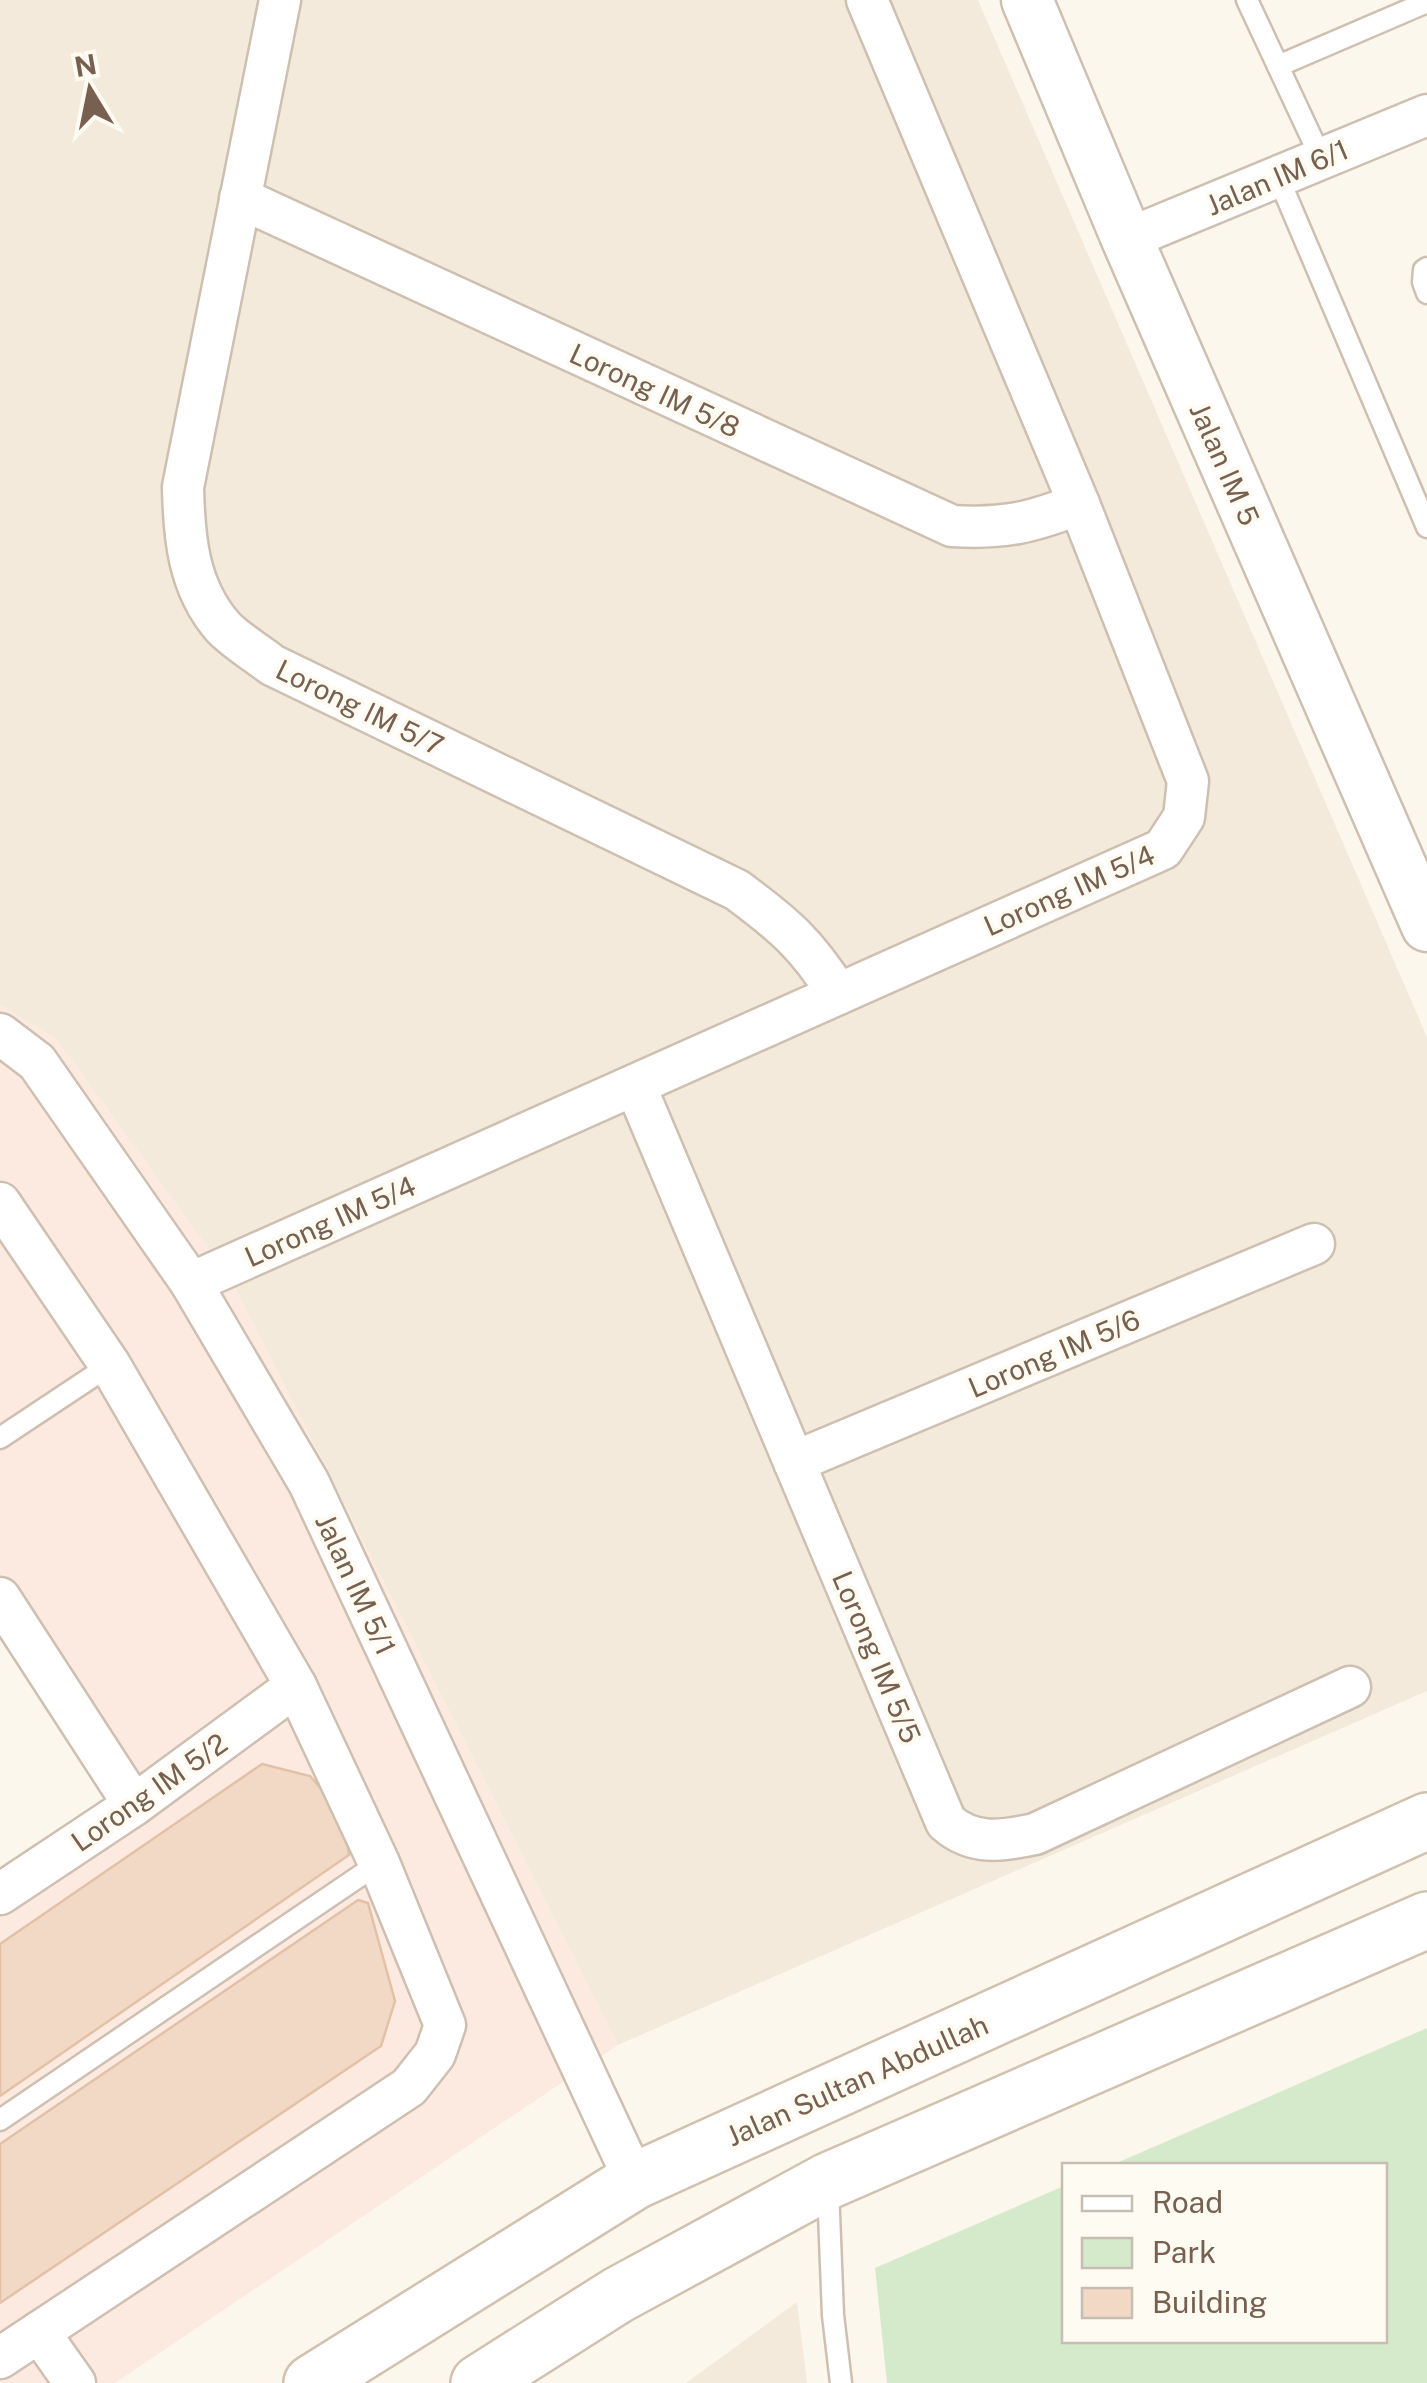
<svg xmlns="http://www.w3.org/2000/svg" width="1427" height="2383" font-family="'Public Sans',sans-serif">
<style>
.residential{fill:#f4eadb}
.commercial{fill:#fceae1}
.green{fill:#d5eaca}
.building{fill:#f1d9c5;stroke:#e3c1a6;stroke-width:2.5}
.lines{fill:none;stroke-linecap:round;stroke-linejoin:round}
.service-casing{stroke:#cec0b1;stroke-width:25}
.minor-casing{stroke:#cec0b1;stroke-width:45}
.tertiary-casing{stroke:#cec0b1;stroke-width:55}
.secondary-casing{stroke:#d1c1af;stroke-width:60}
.service{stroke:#fff;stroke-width:20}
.minor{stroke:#fff;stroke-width:40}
.tertiary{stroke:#fff;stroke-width:50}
.secondary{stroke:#fff;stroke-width:55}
.labels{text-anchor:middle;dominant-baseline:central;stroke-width:8;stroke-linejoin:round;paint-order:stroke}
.street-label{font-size:28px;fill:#77604f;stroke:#fefbf3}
</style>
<rect width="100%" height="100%" fill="#fcf7ec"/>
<g class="residential">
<path d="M 0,0 L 978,0 L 1427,1037 L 1427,1691 L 618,2045 L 231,1280 L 57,1040 L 0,1005 Z"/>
<path d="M 797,2302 L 807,2383 L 685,2383 L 686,2383 Z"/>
</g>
<path class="commercial" d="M 0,1005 L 57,1040 L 231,1280 L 618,2045 L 115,2383 L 0,2383 L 0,1867 L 106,1797 L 0,1640 Z"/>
<path class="green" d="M 1427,2028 L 1427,2383 L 887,2383 L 875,2268 L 1064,2186 L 1064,2340 L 1384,2340 L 1384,2166 L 1112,2165 Z"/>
<g class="building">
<path d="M 262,1764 L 310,1776 L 343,1814 L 349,1855 L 0,2096 L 0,1944 Z"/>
<path d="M 358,1900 L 368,1903 L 395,2001 L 381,2046 L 0,2303 L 0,2144 Z"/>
</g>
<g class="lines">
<g class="service-casing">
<g id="service">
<path d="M 1247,0 L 1321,158"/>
<path d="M 1278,66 L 1427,2"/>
<path d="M 1278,177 L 1427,527"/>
<path d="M 1427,268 L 1424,270 L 1423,282 L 1427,293"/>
<path d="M 0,1438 L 110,1365"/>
<path d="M 0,2120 L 379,1863"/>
<path d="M 828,2188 L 833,2315 L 841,2383"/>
</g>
</g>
<g class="minor-casing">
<g id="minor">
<path d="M 280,0 L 183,487 C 184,537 188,587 223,627 C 236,641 257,653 272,665 L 737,890 C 784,925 806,943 838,994"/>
<path d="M 240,198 L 952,526 C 1004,529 1030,523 1079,504"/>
<path d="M 1127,239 L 1427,115"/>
<path d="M 0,1034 L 37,1062 L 191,1283 L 309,1483 L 635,2181"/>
<path d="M 635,1085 L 946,1822 C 973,1846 1002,1841 1035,1834 L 1350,1687"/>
<path d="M 0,1203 L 110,1365 L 296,1686 L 379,1863 L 445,2025 L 435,2054 L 409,2087 L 0,2358"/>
<path d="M 191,1283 L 1163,849 L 1184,817 L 1188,781 L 1079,504 L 867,0"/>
<path d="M 794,1462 L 1314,1244"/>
<path d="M 0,1598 L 134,1805"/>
<path d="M 0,1894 L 134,1805 L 296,1686"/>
<path d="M 39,2332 L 75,2383"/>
</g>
</g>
<g class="tertiary-casing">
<path id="tertiary" d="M 1027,0 L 1127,239 L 1427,926"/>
</g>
<g class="secondary-casing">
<g id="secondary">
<path d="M 312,2383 L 635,2181 L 1427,1821"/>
<path d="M 479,2383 L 618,2295 L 828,2181 L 1427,1920"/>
</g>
</g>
<use href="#service" class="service"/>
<use href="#minor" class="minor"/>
<use href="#tertiary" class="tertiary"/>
<use href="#secondary" class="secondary"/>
</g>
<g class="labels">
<g class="street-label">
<text transform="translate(1277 177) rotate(-23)">Jalan IM 6/1</text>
<text transform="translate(655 390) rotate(25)">Lorong IM 5/8</text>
<text transform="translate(1225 464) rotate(66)">Jalan IM 5</text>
<text transform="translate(360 707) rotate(26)">Lorong IM 5/7</text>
<text transform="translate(1069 890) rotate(-24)">Lorong IM 5/4</text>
<text transform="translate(330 1221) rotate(-24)">Lorong IM 5/4</text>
<text transform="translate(1054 1353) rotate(-23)">Lorong IM 5/6</text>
<text transform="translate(356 1584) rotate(65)">Jalan IM 5/1</text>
<text transform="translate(877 1657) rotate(67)">Lorong IM 5/5</text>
<text transform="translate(149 1792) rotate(-35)">Lorong IM 5/2</text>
<text transform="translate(857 2080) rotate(-24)">Jalan Sultan Abdullah</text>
</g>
</g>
<rect x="1062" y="2163" width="325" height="180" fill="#fefbf3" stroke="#c8bdb1" stroke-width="2.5"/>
<rect x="1082" y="2196" width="50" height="15" fill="#ffffff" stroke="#c8bdb1" stroke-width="2.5"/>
<text x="1152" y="2213" font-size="30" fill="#77604f">Road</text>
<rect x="1082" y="2238" width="50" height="30" fill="#d5eaca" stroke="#c8bdb1" stroke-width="2.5"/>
<text x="1152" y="2263" font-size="30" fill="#77604f">Park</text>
<rect x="1082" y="2288" width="50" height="30" fill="#f1d9c5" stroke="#c8bdb1" stroke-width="2.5"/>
<text x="1152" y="2313" font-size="30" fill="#77604f">Building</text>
<g transform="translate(90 90) rotate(350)" stroke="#fefbf3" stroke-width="8" paint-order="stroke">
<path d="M0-8L18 38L0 25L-18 38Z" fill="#77604f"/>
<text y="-15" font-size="28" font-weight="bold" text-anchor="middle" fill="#77604f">N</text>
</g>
</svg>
